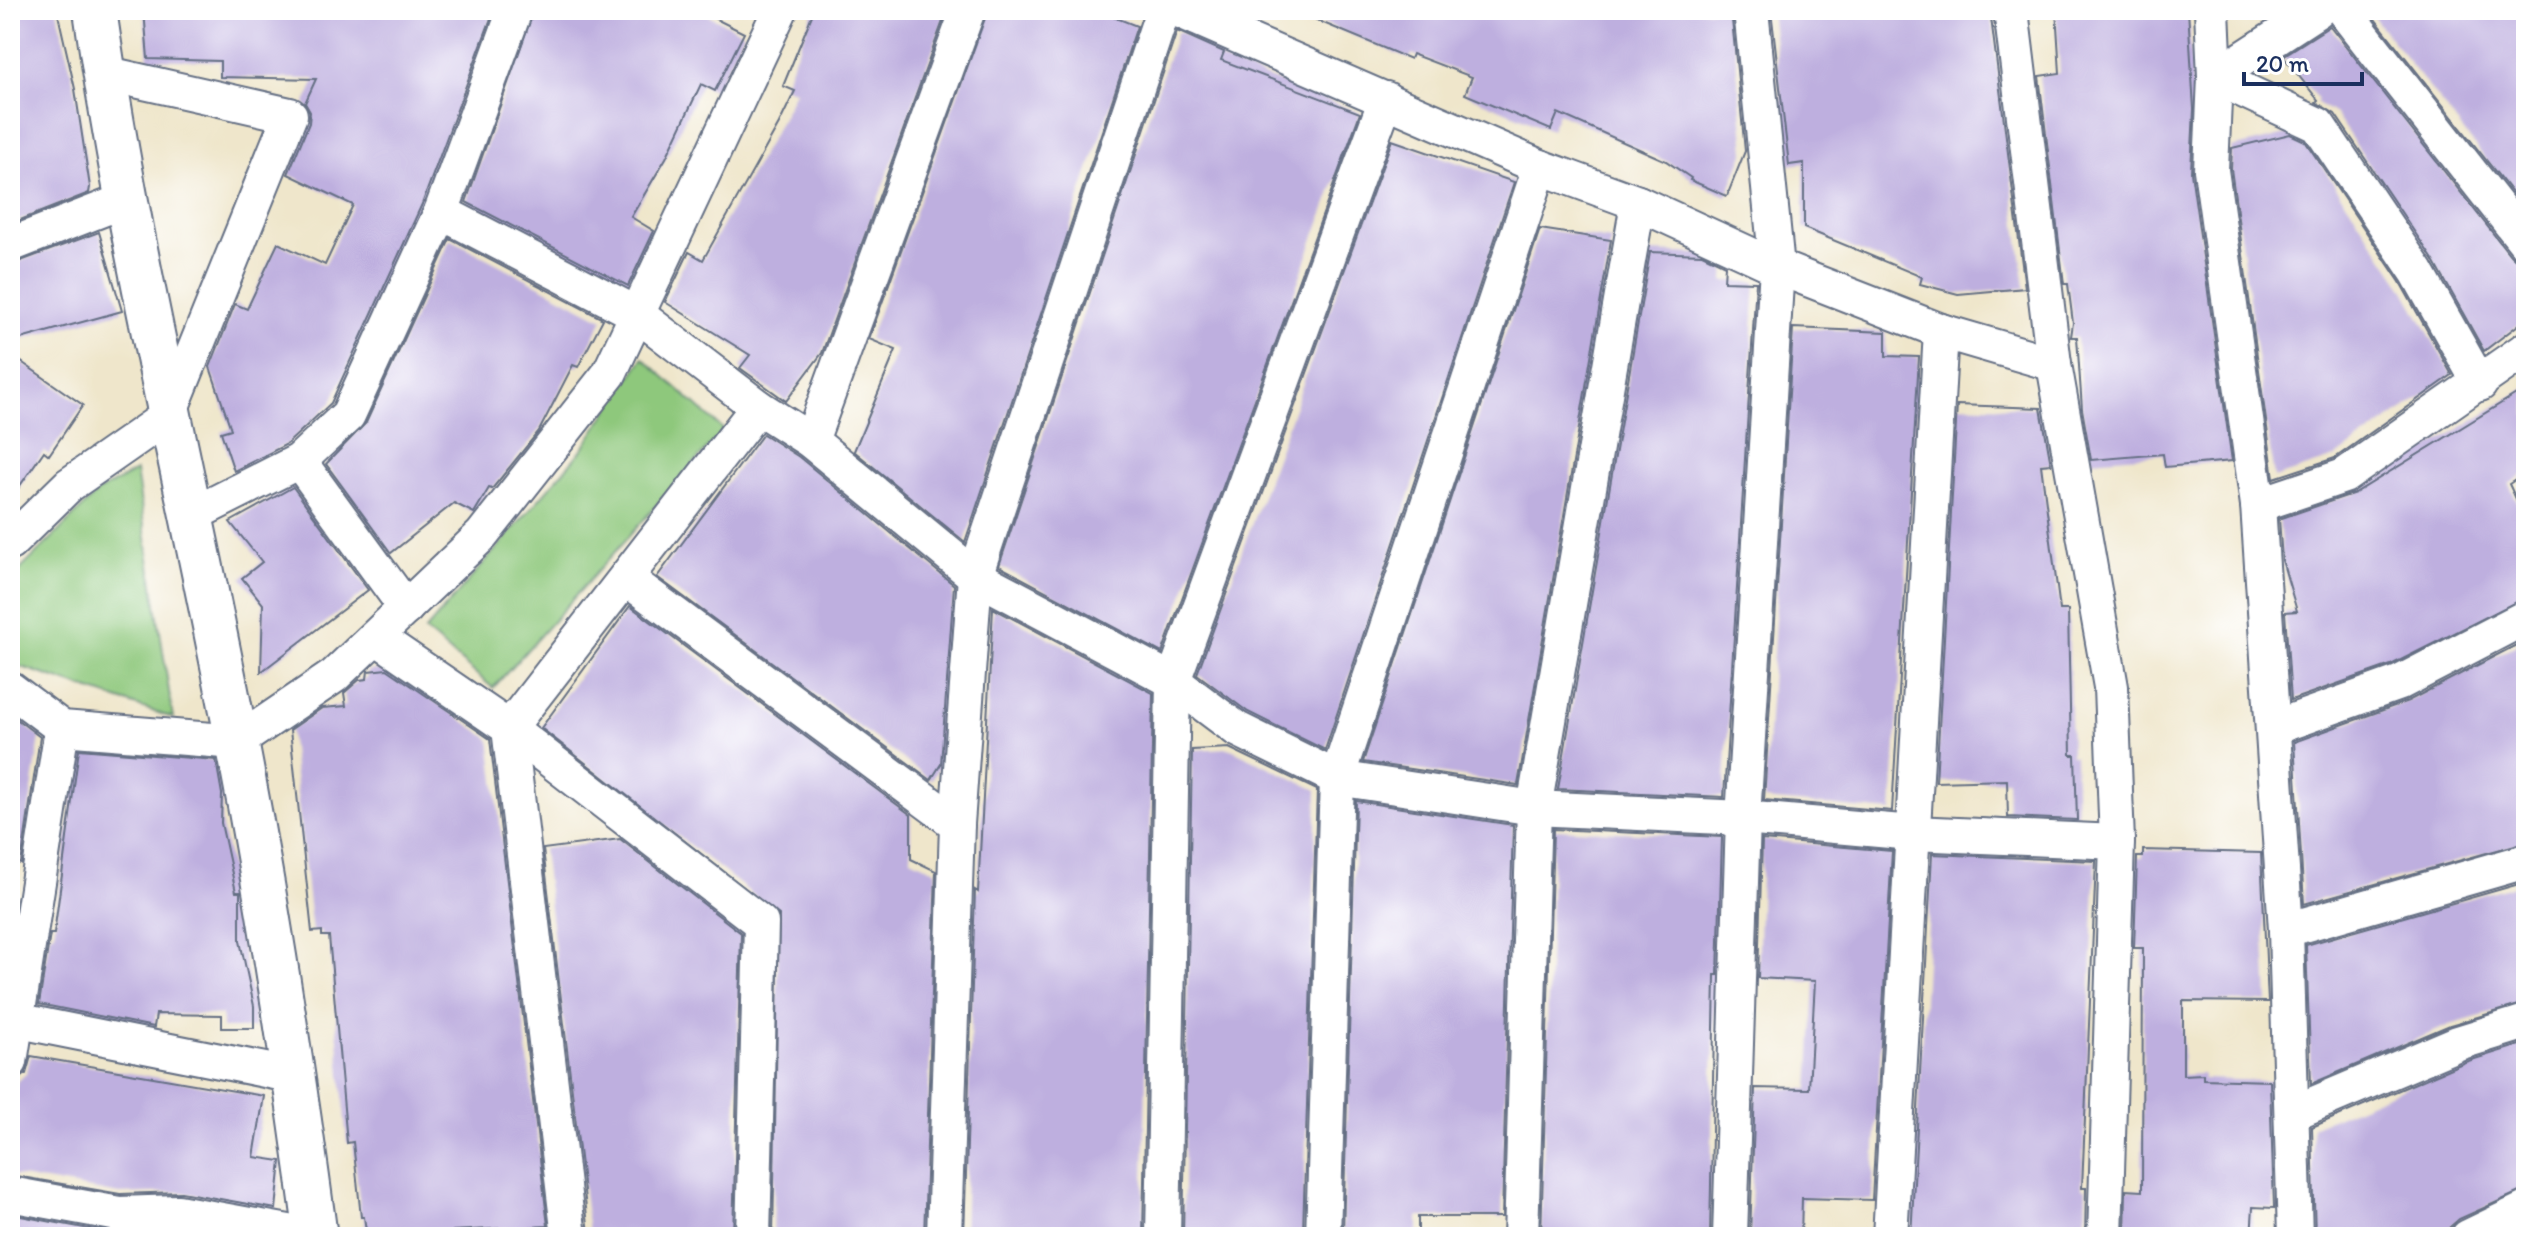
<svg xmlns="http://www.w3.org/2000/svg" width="2536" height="1247" font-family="Itim,sans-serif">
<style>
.green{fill:#8ec87c;stroke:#547c6d;stroke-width:2}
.building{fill:#beafdf}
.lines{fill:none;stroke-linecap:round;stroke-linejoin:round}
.minor-casing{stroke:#656f84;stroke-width:38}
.tertiary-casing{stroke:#656f84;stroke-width:46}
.minor{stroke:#fff;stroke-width:34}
.tertiary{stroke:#fff;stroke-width:42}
</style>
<rect width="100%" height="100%" fill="#fff"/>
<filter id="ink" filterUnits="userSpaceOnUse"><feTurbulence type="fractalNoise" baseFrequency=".0125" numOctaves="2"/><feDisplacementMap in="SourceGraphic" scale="16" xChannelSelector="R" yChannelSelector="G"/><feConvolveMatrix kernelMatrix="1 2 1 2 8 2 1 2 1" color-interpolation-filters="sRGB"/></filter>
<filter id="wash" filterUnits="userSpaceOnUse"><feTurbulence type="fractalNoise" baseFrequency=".006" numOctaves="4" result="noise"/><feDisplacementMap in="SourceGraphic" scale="32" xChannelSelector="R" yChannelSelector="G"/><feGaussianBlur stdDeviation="1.8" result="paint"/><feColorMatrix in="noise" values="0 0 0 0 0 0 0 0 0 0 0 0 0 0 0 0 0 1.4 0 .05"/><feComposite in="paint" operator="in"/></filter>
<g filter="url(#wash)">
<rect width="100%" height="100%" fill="#efe6cb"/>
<g class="green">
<path d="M 643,358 L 724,430 L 493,688 L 425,631 L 581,451 Z"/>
<path d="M 136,471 L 173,718 L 10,663 L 10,580 L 99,491 Z"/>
</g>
<g id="blocks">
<g class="building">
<path d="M 10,10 L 57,10 L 75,89 L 90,187 L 89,193 L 10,224 Z"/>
<path d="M 144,10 L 494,10 L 422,204 L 331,403 L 287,444 L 234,471 L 221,432 L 231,429 L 210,367 L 235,304 L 247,309 L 278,243 L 325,265 L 353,205 L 288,174 L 309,123 L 310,112 L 305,103 L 316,79 L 220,77 L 220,61 L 148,59 Z"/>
<path d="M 534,10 L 698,10 L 744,33 L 715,91 L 701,84 L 666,158 L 631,217 L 654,231 L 628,286 L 466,202 Z"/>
<path d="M 814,10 L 947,10 L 822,353 L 786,401 L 740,368 L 750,355 L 665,302 L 689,252 L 703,260 L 779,124 L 795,91 L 783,86 Z"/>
<path d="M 988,10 L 1096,10 L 1137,26 L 965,542 L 854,451 L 896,350 L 869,339 Z"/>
<path d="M 1292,10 L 1731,10 L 1745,151 L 1727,196 L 1690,180 L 1691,178 L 1666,161 L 1558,113 L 1551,130 L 1465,94 L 1472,77 L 1412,54 L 1410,59 Z"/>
<path d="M 1771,10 L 1990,10 L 2025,288 L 1958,294 L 1920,284 L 1922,277 L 1804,228 L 1804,163 L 1789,165 Z"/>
<path d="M 2056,10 L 2188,10 L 2194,109 L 2191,172 L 2232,461 L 2165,467 L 2163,454 L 2091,460 L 2082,409 L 2077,337 L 2071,337 L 2073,323 L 2068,284 L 2064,284 L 2039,76 L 2060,73 Z"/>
<path d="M 2368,10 L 2526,10 L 2526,207 L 2524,208 Z"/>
<path d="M 2330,26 L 2510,255 L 2526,270 L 2526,319 L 2484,351 L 2434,261 L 2335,114 L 2316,102 L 2318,100 L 2283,56 Z"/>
<path d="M 1177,31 L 1224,52 L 1221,60 L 1360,113 L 1162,653 L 999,566 Z"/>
<path d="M 2290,134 L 2305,141 L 2400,282 L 2452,375 L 2335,458 L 2274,478 L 2231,169 L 2232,148 Z"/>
<path d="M 1392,140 L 1514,182 L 1325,750 L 1248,712 L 1197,674 Z"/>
<path d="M 1540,229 L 1611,240 L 1518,785 L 1363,762 Z"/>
<path d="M 99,232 L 122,311 L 10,342 L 10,265 Z"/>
<path d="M 450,239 L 603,319 L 578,367 L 573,365 L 539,431 L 492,489 L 489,488 L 474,513 L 454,503 L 391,553 L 326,464 L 366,423 Z"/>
<path d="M 1650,252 L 1702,254 L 1725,265 L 1724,281 L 1756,282 L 1724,797 L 1558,789 Z"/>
<path d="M 1793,328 L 1886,332 L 1886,356 L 1919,357 L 1892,811 L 1764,800 Z"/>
<path d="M 10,354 L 83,405 L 49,455 L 44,451 L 10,500 Z"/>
<path d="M 2526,388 L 2526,473 L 2509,484 L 2526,520 L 2526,597 L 2391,665 L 2291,700 L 2285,612 L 2297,611 L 2282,560 L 2279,519 L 2355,493 Z"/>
<path d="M 1957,405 L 2041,408 L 2051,464 L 2041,465 L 2060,610 L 2068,610 L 2071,755 L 2075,755 L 2077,820 L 2008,817 L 2007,780 L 1936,782 Z"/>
<path d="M 763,434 L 799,457 L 954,585 L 941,764 L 931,780 L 657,577 Z"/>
<path d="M 293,487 L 368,590 L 261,672 L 263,604 L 242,578 L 262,562 L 230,522 Z"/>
<path d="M 630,606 L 911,815 L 911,859 L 936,871 L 924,1237 L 773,1237 L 779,915 L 541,728 Z"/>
<path d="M 993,608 L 1153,693 L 1143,1237 L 964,1237 L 975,890 L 978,892 Z"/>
<path d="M 2526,640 L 2526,842 L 2304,904 L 2294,742 L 2408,701 Z"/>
<path d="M 387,669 L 490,739 L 548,1226 L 453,1231 L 453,1237 L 367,1237 L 364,1217 L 361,1217 L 353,1142 L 347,1143 L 329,936 L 322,936 L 322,931 L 312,932 L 290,730 L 322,708 L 346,706 L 344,693 L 359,680 L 367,679 L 368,671 Z"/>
<path d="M 10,714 L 40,737 L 21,864 L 10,861 Z"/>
<path d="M 1229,748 L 1317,790 L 1303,1231 L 1298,1231 L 1298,1237 L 1183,1237 L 1192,750 Z"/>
<path d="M 79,749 L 216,760 L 222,794 L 221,823 L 236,892 L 240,892 L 240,941 L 254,1006 L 254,1028 L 222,1028 L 222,1015 L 156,1014 L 154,1027 L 39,1004 L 50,934 L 54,934 Z"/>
<path d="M 1356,801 L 1513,825 L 1502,1217 L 1418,1217 L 1418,1232 L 1412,1232 L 1412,1237 L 1370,1237 L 1370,1232 L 1343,1232 Z"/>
<path d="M 1553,829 L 1722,837 L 1718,975 L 1715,975 L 1710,1237 L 1541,1237 Z"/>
<path d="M 620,839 L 741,933 L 733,1237 L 656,1231 L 589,1233 L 543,849 Z"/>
<path d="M 1762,840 L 1892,851 L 1872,1200 L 1802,1198 L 1801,1237 L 1750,1237 L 1755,1088 L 1809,1089 L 1815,981 L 1758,978 Z"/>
<path d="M 2143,850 L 2261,853 L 2268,1002 L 2183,1001 L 2183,1075 L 2203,1074 L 2203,1079 L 2270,1081 L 2274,1208 L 2253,1207 L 2251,1237 L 2125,1237 L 2126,1190 L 2142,1191 L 2143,948 L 2134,948 L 2137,857 L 2143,857 Z"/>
<path d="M 1932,854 L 2096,861 L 2082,1188 L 2086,1188 L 2085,1237 L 1911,1237 Z"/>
<path d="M 2526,882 L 2526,1003 L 2450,1025 L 2311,1084 L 2306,945 Z"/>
<path d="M 2526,1043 L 2526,1189 L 2459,1219 L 2451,1226 L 2448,1237 L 2315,1237 L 2312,1127 L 2465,1062 Z"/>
<path d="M 31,1056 L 264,1096 L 254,1157 L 281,1161 L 276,1209 L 181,1192 L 120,1194 L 10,1175 L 10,1120 L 17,1081 L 26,1074 Z"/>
<path d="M 10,1214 L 116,1234 L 177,1232 L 204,1237 L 10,1237 Z"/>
</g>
</g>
</g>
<g filter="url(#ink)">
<use href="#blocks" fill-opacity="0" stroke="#656f84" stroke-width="2"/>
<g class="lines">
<g class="minor-casing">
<g id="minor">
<path d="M 1178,10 L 1540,167 L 1638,203 L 1777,267 L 1941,331 L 2054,364"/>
<path d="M 2011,10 L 2054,364 L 2111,687 L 2117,842 L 2105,1237"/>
<path d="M 2212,10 L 2215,77 L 2211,170 L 2258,505 L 2286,930 L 2295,1237"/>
<path d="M 2343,10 L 2526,243"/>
<path d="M 2215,77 L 2318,125 L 2417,272 L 2480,384"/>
<path d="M 2215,77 L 2318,10"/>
<path d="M 441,212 L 637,314 L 758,407 L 811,441 L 975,576 L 1173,681 L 1237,729 L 1337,778 L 1534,808 L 1743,818 L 1913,833 L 2117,842"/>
<path d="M 10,245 L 128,199"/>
<path d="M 811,441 L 968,10"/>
<path d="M 299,461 L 406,608"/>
<path d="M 2258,505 L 2344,476 L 2526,349"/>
<path d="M 190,516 L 299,461 L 348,415 L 441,212 L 515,10"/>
<path d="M 10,543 L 69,485 L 168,416 L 290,115 L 104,73"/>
<path d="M 627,579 L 957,824"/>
<path d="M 376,637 L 509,728 L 761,923 L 753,1237"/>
<path d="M 10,689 L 62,728 L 237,742 L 334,676 L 482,535 L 609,374 L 780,10"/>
<path d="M 2273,728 L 2399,683 L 2526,617"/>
<path d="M 2286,930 L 2526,861"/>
<path d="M 10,1019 L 295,1076"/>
<path d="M 10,1062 L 62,728"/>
<path d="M 2293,1113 L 2458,1043 L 2526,1022"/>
<path d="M 10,1194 L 119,1214 L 178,1212 L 316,1237"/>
<path d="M 569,1237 L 509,728 L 758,407"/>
<path d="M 944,1237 L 957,824 L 975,576 L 1163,10"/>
<path d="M 1163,1237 L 1173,681 L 1386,99"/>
<path d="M 1323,1237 L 1337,778 L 1540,167"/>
<path d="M 1521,1237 L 1534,808 L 1638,203"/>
<path d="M 1730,1237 L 1743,818 L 1777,267 L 1751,10"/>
<path d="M 1890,1237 L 1941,331"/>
<path d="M 2468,1237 L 2526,1209"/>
</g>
</g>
<g class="tertiary-casing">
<path id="tertiary" d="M 95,10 C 130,256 191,498 237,742 C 269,906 294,1071 316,1237"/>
</g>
<use href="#minor" class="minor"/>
<use href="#tertiary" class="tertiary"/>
</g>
</g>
<rect width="2536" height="1247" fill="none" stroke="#fff" stroke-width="40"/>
<path d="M2244 72v12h118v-12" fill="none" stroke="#1b2f5e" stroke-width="4"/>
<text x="2256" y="72" font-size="24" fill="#1b2f5e" stroke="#ffffff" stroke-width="6" paint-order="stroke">20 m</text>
</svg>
